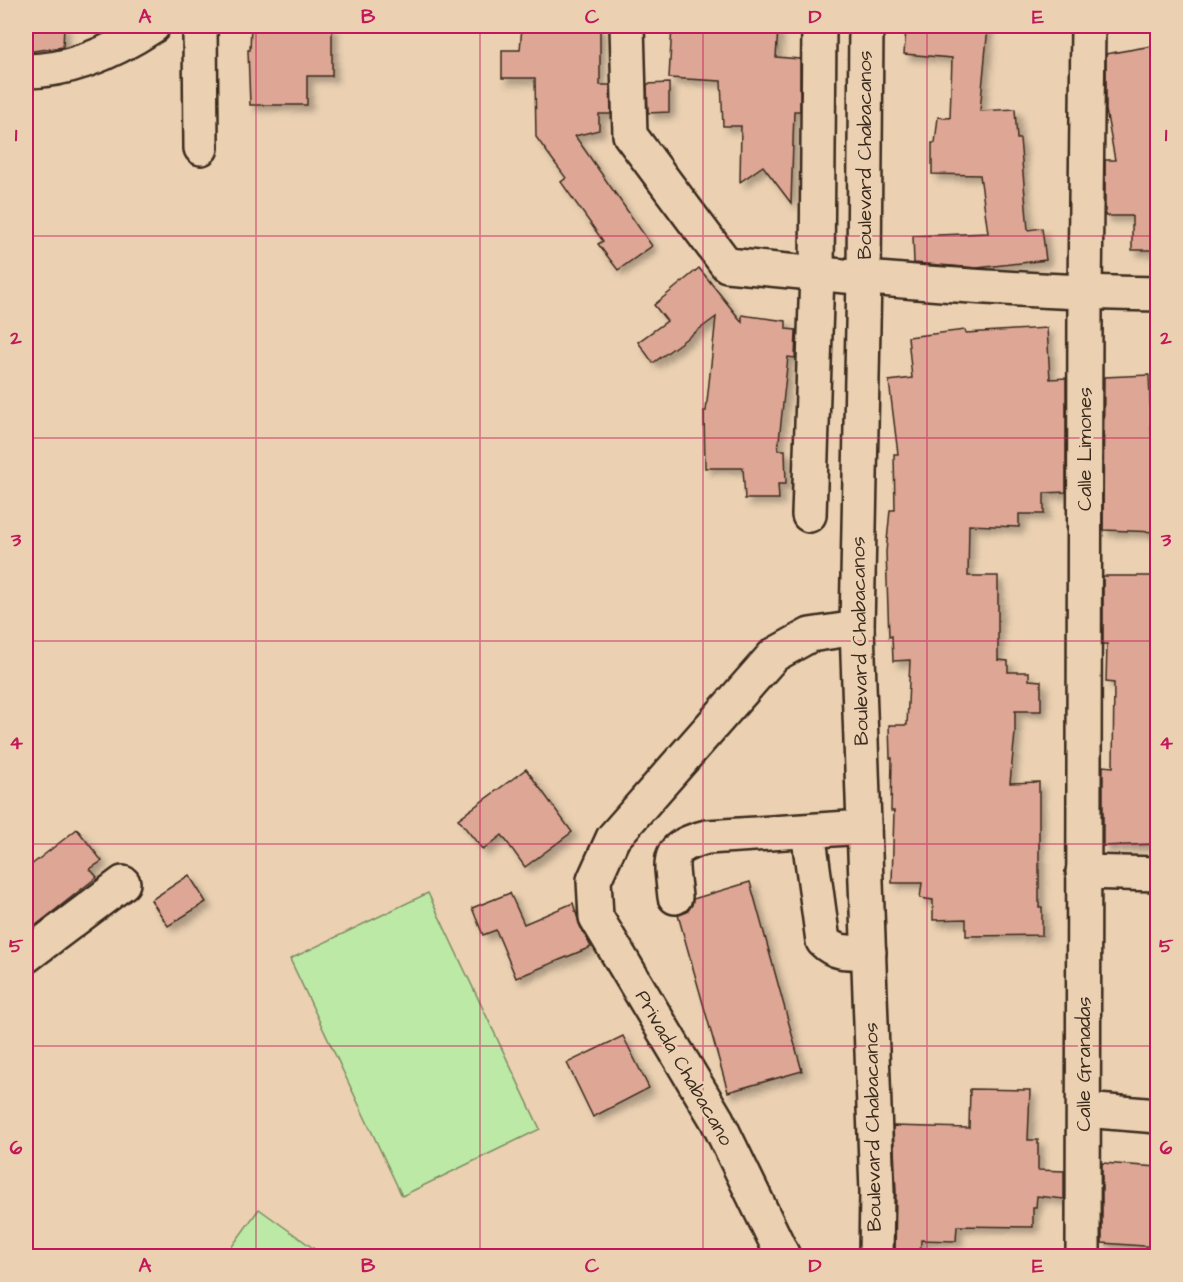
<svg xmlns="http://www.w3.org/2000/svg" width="1183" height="1282" font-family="'Architects Daughter',sans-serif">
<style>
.green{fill:#bde9a6;stroke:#7c8a62;stroke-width:1.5}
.building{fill:#dda695;stroke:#3b2a1e;stroke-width:1.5;filter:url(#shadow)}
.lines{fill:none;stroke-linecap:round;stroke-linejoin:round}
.minor-casing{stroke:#3b2a1e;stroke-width:38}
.minor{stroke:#ebd1b2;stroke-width:33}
.grid{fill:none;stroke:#c2185b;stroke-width:1.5;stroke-opacity:0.55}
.labels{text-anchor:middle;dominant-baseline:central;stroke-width:5;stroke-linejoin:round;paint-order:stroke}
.street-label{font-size:20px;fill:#3b2a1e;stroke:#ebd1b2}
.neatline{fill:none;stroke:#c2185b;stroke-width:2}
.grid-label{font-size:20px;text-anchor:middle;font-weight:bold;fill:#c2185b}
</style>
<defs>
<filter id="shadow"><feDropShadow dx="5.5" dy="5.5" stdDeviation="3" flood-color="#0004"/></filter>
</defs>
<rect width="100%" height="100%" fill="#ebd1b2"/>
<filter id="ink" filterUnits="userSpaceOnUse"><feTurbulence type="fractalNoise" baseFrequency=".0167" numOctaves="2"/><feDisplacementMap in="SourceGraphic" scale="12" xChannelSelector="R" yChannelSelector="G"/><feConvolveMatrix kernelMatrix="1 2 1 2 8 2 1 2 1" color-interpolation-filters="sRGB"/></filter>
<g filter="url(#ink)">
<g class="green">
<path d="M 428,893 L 540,1129 L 402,1196 L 290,959 Z"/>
<path d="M 259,1209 L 324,1256 L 225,1256 Z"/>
</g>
<g class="building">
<path d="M 26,26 L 64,26 L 63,47 L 26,52 Z"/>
<path d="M 251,26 L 332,26 L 332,76 L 307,76 L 307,105 L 250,105 L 248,50 L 250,50 Z"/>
<path d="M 522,26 L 600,26 L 600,85 L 610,85 L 611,114 L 599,114 L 599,130 L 575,136 L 652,246 L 618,270 L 598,244 L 603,241 L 561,182 L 566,178 L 536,137 L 535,78 L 502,78 L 502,50 L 520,50 Z"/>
<path d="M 672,26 L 739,26 L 778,29 L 776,57 L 800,59 L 800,111 L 794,111 L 791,203 L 763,166 L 740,182 L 741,126 L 723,126 L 721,81 L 669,78 Z"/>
<path d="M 934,26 L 988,26 L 980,111 L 1015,109 L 1017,139 L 1020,139 L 1028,230 L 1042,228 L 1046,260 L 977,268 L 914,263 L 913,236 L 988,233 L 980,175 L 932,174 L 932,143 L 935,143 L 938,117 L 950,118 L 952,58 L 904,54 L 906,29 L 933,31 Z"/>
<path d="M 1158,45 L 1158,250 L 1132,250 L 1132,216 L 1105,216 L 1105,160 L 1115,160 L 1106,110 L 1106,54 Z"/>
<path d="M 669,83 L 669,112 L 648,113 L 647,84 Z"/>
<path d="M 699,268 L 742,322 L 742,315 L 786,321 L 786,329 L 796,330 L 795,358 L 788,357 L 778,450 L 785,450 L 786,484 L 778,484 L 779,499 L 745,499 L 743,468 L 705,468 L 704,411 L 706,411 L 716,317 L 653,363 L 638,342 L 667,321 L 654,305 Z"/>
<path d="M 1047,328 L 1050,379 L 1066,378 L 1066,492 L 1044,493 L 1044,514 L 1019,514 L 1019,527 L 969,525 L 968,576 L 998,576 L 998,660 L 1008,661 L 1008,672 L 1029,672 L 1029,680 L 1041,681 L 1041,711 L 1015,711 L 1015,733 L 1010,783 L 1039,782 L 1039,907 L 1042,907 L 1042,935 L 966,936 L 966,919 L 933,920 L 933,900 L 920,898 L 922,883 L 892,883 L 894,811 L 891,811 L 892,758 L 890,758 L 889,725 L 907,725 L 910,660 L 893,661 L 892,636 L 889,637 L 886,552 L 890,510 L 895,510 L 894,454 L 898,454 L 889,381 L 912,378 L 908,337 L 965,330 L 966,333 Z"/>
<path d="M 1149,375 L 1152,443 L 1158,443 L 1158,532 L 1103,530 L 1104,377 Z"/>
<path d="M 1103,576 L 1158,576 L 1158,844 L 1103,846 L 1103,766 L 1113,767 L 1114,683 L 1106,682 L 1107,644 L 1103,644 Z"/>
<path d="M 526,769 L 572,832 L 525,867 L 502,835 L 483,850 L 458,819 Z"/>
<path d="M 77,829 L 102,861 L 90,869 L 97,877 L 26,933 L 26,869 Z"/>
<path d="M 189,875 L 206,902 L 168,926 L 151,900 Z"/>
<path d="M 750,882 L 802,1071 L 728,1092 L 678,915 L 687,912 L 692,905 L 693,899 Z"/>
<path d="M 510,893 L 524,924 L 573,903 L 580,926 L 591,947 L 516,978 L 496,930 L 483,935 L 472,908 Z"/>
<path d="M 623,1036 L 649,1088 L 593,1117 L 567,1063 Z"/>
<path d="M 970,1089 L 1030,1090 L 1028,1140 L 1038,1140 L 1038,1170 L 1064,1171 L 1064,1199 L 1037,1196 L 1036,1207 L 1033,1207 L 1033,1227 L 957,1226 L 956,1241 L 921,1240 L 920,1257 L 895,1257 L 896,1192 L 893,1126 L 969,1128 Z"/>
<path d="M 1102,1163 L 1158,1167 L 1158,1247 L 1102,1243 Z"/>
</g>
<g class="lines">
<g class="minor-casing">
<g id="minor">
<path d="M 200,26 L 201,148"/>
<path d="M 627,26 L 630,135 L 727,265 C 870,279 1014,292 1158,294"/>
<path d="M 866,26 L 864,276 L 857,628 L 877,1192 L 876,1256"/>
<path d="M 26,71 C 72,71 115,51 153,26"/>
<path d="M 809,515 L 817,273 L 819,26"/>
<path d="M 808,831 L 823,941 C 837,955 851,952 869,952"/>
<path d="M 1083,872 L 1158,874"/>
<path d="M 675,897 C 671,858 664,848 707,837 L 864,827"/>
<path d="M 26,956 L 123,883"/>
<path d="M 1084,1110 L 1158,1116"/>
<path d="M 783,1256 L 717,1120 L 596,917 L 594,880 L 613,838 L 774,655 L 810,635 L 857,628"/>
<path d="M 1083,1256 L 1085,293 L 1088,26"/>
</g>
</g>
<use href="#minor" class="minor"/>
</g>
</g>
<path class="grid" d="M 256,26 L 256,1256M 480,26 L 480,1256M 703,26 L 703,1256M 927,26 L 927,1256M 26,236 L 1158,236M 26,438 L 1158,438M 26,641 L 1158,641M 26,844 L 1158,844M 26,1046 L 1158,1046"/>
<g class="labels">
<g class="street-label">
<text transform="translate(865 155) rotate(-90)">Boulevard Chabacanos</text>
<text transform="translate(1085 449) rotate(-90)">Calle Limones</text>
<text transform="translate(860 641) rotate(-91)">Boulevard Chabacanos</text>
<text transform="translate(1084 1064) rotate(-90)">Calle Granadas</text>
<text transform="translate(684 1068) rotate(60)">Privada Chabacano</text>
<text transform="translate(873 1127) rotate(-91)">Boulevard Chabacanos</text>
</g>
</g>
<rect width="1183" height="1282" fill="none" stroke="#ebd1b2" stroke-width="66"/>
<rect x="33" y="33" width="1117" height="1216" class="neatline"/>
<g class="grid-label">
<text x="145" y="23">A</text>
<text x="368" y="23">B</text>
<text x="592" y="23">C</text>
<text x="815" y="23">D</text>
<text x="1038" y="23">E</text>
<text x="16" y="141">1</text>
<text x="1166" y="141">1</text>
<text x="16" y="344">2</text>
<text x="1166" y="344">2</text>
<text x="16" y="546">3</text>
<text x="1166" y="546">3</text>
<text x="16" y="749">4</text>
<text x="1166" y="749">4</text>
<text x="16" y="952">5</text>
<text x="1166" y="952">5</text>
<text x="16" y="1154">6</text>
<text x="1166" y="1154">6</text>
<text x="145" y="1272">A</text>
<text x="368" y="1272">B</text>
<text x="592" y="1272">C</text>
<text x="815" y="1272">D</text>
<text x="1038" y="1272">E</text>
</g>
</svg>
